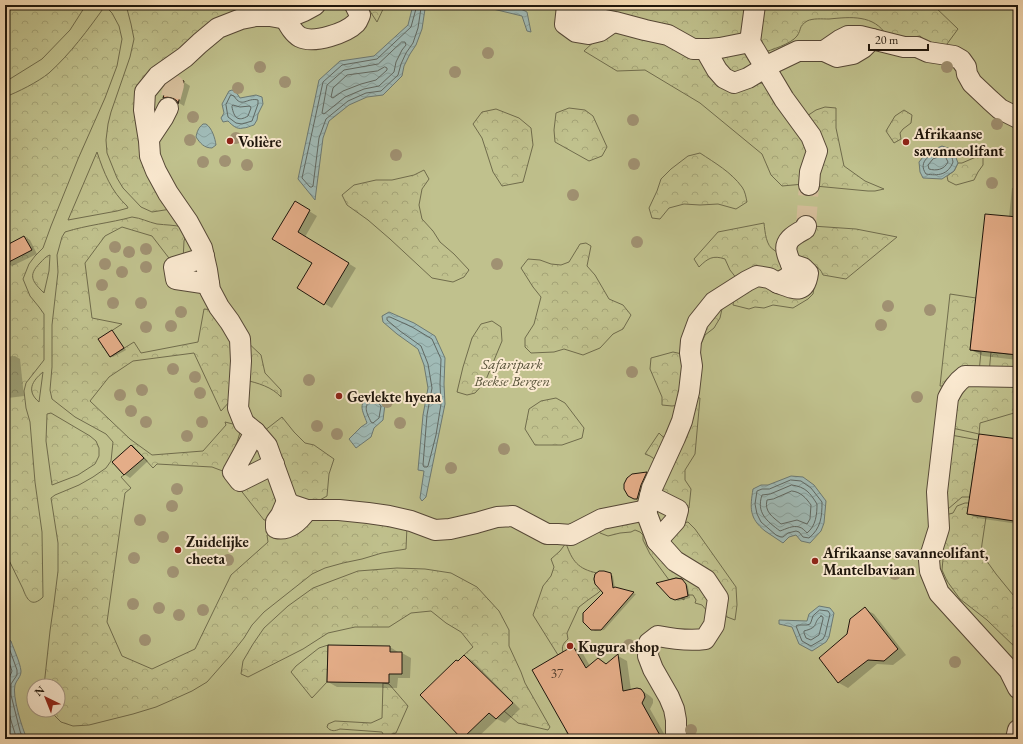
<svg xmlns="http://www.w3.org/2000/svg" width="1023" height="744" font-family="'EB Garamond',serif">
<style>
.green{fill:#c0c18d;stroke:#706c4c;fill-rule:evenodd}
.forest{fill:url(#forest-crowns);stroke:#706c4c}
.water{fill:url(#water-waves);stroke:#6c7973}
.shadow{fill:#0003}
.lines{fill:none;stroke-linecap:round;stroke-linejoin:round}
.shore{stroke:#606862;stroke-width:1}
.building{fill:#e4ad88;stroke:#1f160c}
.minor-tunnel{stroke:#d8c19e;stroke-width:20;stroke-dasharray:20 10;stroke-linecap:butt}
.minor-casing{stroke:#564837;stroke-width:22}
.minor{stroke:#fbead1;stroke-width:20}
.tree{fill:#a09172}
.poi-dot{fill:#8f2418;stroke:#fbead1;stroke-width:1.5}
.labels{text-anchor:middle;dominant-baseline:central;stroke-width:4;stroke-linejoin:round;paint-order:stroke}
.number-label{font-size:13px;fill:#503c2b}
.poi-label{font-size:15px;font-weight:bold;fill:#1f160c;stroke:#fbead1;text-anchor:start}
.park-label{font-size:15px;font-style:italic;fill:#575239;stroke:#fbead1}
</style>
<defs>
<pattern id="forest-crowns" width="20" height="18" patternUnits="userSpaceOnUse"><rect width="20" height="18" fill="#c0c18d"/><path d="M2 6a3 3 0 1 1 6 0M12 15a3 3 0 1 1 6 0" fill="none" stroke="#a5a578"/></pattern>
<pattern id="water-waves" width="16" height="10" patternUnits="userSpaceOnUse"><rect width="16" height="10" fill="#a0bbb7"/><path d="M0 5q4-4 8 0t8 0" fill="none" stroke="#89a09c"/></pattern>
</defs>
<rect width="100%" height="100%" fill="#f9dfb8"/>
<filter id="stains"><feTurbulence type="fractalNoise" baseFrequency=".005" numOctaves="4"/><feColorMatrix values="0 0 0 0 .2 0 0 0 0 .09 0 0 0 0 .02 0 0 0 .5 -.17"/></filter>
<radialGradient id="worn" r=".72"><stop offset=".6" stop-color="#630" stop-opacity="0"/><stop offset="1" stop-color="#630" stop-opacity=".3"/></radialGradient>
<path class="green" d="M 5,5 L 1018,5 L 1018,739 L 5,739 ZM 34,686 L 58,686 L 58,710 L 34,710 Z"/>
<g class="forest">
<path d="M 5,5 L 86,5 L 70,30 L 42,59 L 5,82 Z"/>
<path d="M 126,5 L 242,5 L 243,11 L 144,85 L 171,209 L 152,212 L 141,207 L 123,188 L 117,178 L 107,153 L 106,140 L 108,124 L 111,112 L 130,57 L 134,39 L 131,24 Z"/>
<path d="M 366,5 L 385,5 L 377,22 Z"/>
<path d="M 591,5 L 751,5 L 748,31 L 710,46 L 607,12 Z"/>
<path d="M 761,5 L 933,5 L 958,29 L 947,44 L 939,50 L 934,48 L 920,36 L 907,38 L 887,36 C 874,14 850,17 829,19 C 822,19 813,18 807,21 C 798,27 802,29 797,36 C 791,44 771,50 762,53 L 758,48 Z"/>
<path d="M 105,6 L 112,13 L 119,26 L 122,39 L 117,66 L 105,98 L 78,159 L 51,226 L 43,248 L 35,256 L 29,264 L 23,279 L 30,296 L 39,307 L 44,314 L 44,360 L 26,383 L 24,391 L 26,408 L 30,422 L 35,482 L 42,532 L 43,597 C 32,608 27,600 23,589 L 5,552 L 5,97 C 18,92 38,82 49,73 C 70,54 88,30 105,6 Z"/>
<path d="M 623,31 L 649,41 L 662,41 L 698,56 L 755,84 L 761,83 L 766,84 L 812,152 L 804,184 L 782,186 L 771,175 L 762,154 L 700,103 L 645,70 L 617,71 L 584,51 C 598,38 603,32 623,31 Z"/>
<path d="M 741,47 L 757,62 L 733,79 L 717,55 Z"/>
<path d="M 825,107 L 836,108 L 836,128 L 844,166 L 865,181 L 884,189 L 875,191 L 868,191 L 815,186 L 804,118 L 816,110 Z"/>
<path d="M 569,108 L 585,110 L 593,116 L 607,147 L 602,156 L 589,161 L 555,142 L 554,130 L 556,113 Z"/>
<path d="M 496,109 L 519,118 L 531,128 L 533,145 L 523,182 L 502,186 L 493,172 L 482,138 L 473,124 L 482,112 Z"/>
<path d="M 904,110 L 912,115 L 911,123 L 903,129 L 900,133 L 901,139 L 894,143 L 886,131 L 895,116 Z"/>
<path d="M 97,152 C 104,173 111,191 127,206 L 128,208 L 117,211 L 68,220 Z"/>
<path d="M 700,153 C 715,163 731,172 742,187 C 745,191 746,197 747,202 L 736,209 L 718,204 L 700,205 L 684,204 L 669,208 L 660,219 L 652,218 L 649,208 L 657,191 L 661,179 L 671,169 L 688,156 Z"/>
<path d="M 983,156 L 983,165 L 978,172 L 974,180 L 956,185 L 948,181 L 947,176 L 954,171 L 958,163 L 962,163 L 976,157 Z"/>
<path d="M 424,170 L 429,179 L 422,189 L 419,205 L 422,219 L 433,231 L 440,242 L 454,254 L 469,270 L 464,277 L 453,282 L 432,278 L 390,239 L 368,220 L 347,205 L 342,195 L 354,185 L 376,180 L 392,180 L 414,175 Z"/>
<path d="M 132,217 C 141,218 148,222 157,224 C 166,225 174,225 183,227 L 187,231 L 184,241 L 183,261 L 172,262 L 152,236 L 122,227 L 105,236 L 85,263 L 92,318 L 122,324 L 99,339 L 110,357 L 134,342 L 141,353 L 198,342 L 204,309 L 215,310 L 237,344 L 231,400 L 221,411 L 194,353 L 133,361 L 109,377 L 90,401 L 130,439 L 152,455 L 203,451 L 226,425 L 225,422 L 233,424 L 241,429 L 228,473 L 212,467 L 157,464 L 153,468 L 132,445 L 113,462 L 124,475 L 121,477 L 131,488 L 125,493 L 107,622 L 122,656 L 152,669 L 195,649 L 231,575 L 268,542 L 267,535 L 292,528 L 321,517 L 407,526 L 406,549 L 382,553 L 362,559 L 343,563 L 325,568 L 312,574 L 264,612 L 252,625 L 244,638 L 229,657 L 207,682 L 192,691 L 172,700 L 156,707 L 133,714 L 89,725 L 73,726 L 61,722 L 49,710 L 58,710 L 58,686 L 44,686 L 50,631 L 54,603 L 58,571 L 58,543 L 51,498 L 55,495 L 79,485 L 93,477 L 106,468 L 111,461 L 113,442 L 106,434 L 75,417 L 52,399 L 50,390 L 52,367 L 52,325 L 58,272 L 57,255 L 62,237 L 65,232 C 87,225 110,223 132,217 Z"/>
<path d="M 764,223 C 765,232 766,246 774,250 C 776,252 778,252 781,252 L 787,273 L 737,279 L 730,270 L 725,259 C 713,255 708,258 699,267 L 694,259 L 718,232 Z"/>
<path d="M 812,226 L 856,229 L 897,237 L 846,279 L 823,275 C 819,264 810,264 800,264 L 791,244 Z"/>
<path d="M 586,243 L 591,246 L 587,266 L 595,275 L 609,299 L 623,305 L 631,315 L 623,329 L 613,334 L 600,348 L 583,355 L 564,349 L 554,352 L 531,353 L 525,347 L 525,338 L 534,324 L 541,297 L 533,287 L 521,268 L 528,259 L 540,260 L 551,264 L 561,265 L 569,262 L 580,244 Z"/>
<path d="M 50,255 L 49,271 L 44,293 C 33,282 27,276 40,263 C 43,260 46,256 50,255 Z"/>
<path d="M 761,283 L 811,290 L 814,288 L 813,294 L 808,299 L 793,308 L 773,305 L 764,308 L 755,307 L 749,309 L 733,305 L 734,298 Z"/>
<path d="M 950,294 L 976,298 L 970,350 L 981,352 L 979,372 L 948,386 L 940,386 Z"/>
<path d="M 719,308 L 722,309 L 720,318 L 714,328 L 705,335 L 702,342 L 699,347 L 700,329 Z"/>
<path d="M 492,321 L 501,327 L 502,341 L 485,382 L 475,393 L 467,395 L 457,392 L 463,367 L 472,338 L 481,324 Z"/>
<path d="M 244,339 L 261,355 L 265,373 L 281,390 L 281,397 C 272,387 258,383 245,380 Z"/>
<path d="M 673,352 L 682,354 L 685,361 L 680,405 L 672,406 L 662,405 L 662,397 L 650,369 L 651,358 Z"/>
<path d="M 991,352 L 1018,355 L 1017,374 L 989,373 Z"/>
<path d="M 43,372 L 39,402 C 26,391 32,381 43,372 Z"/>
<path d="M 1018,383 L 1018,413 L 1014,413 L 980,423 L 979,434 L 952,428 L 954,407 L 963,384 Z"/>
<path d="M 695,397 L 700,398 L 695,454 L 685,470 L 685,480 L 691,489 L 689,508 L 682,507 L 659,497 Z"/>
<path d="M 556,398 L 565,403 L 584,428 L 582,438 L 562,445 L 535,445 L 525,429 L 529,409 L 541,401 Z"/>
<path d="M 51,413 L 90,436 L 96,441 L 99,448 L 99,456 L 95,464 L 78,475 L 52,485 L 46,441 L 47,414 Z"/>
<path d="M 282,417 L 294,432 L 305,443 L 314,445 L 334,459 L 329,474 L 327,496 L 311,505 L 295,503 L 264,431 Z"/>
<path d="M 659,433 L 662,436 L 666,438 L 656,460 L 650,456 L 645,454 Z"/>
<path d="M 951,435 L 978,440 L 970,497 L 962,497 L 948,509 L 941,511 Z"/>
<path d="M 273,472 L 281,503 L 272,520 L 264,520 L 239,488 Z"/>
<path d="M 965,503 L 969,503 L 967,514 L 986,517 L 982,544 L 981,553 L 996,574 L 1018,601 L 1018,650 L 987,620 L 960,599 L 947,581 L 942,570 L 943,559 L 936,557 L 942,516 L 953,513 L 957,506 Z"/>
<path d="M 635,516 L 709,589 L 708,612 L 702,605 L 695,603 L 696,600 L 693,595 L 687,595 L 684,597 L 684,600 L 681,598 L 685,595 L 682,579 L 676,578 L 669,580 L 650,554 L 643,540 L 643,535 L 640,532 L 635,530 L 631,532 L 620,533 L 608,536 L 600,533 L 598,529 Z"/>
<path d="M 688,522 L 695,529 L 736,587 L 737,605 L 735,620 L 722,615 L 698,572 L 664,537 L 678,524 Z"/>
<path d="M 566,543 C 572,561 578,569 597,573 C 591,579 595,586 602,589 L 598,593 L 588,600 L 579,607 L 567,633 L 568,639 C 564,643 561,646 563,652 L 558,655 L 533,615 L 543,586 L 551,576 L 554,567 L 551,559 L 560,551 Z"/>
<path d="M 397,568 L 425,569 L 451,573 L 477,587 L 499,611 L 509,630 L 509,646 L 521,672 L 525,683 L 550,727 L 548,730 L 518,723 L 504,711 L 512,703 L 491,682 L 466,670 L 472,663 L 464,655 L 473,647 L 461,632 L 446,623 L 431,611 L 411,613 L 389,627 L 355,627 L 328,633 L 303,649 L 248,677 L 241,674 L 243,661 L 253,644 L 264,628 L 288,606 L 313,588 L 358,571 Z"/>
<path d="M 328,645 L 327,682 L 312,698 L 291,672 L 296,666 L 319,648 Z"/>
<path d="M 383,683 L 389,684 L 408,706 L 396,733 L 389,735 L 385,738 L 382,732 L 340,729 C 335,731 331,732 327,727 L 328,724 L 335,721 L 371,723 L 382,718 Z"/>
</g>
<g class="water">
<path d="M 413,5 L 428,5 L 425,9 L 422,29 L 416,45 L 410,54 L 404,66 L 402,76 L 383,95 L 367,97 L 349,105 L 329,121 L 323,138 L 315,200 L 298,179 L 319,80 L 340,61 L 374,56 L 408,25 Z"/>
<path d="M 483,5 L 513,5 L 527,12 L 531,32 L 527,31 L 522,16 L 493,9 Z"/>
<path d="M 232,90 L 236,92 L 240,98 L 256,95 L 262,97 L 263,104 L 258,114 L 257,120 L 254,125 C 250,126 247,128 243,128 C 237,130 232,125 228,121 L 223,122 L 221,118 L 224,113 L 222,104 L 229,91 Z"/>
<path d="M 203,124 L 206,124 C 212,128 215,138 216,145 L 212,148 C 204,148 200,143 196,137 C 197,132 198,128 203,124 Z"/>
<path d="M 942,146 L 951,149 L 955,155 L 958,163 L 954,171 L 942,179 L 923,178 L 920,172 L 919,162 L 927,152 Z"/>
<path d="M 389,312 L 414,323 L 435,336 L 445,358 L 444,384 L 445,404 L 426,497 L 422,501 L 420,498 L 424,471 L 418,470 L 423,415 L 428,388 L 424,365 L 418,349 L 397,334 L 383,322 L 382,316 Z"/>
<path d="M 372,394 L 378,396 L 385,404 L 383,420 L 374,428 L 371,437 L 356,448 L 349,439 L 361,427 L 367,423 C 362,409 357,404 372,394 Z"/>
<path d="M 791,476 L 803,477 L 814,485 L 826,501 L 824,523 L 821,531 L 810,543 L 801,541 L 796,535 L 789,537 L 783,543 C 777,539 771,535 765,531 C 749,518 750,508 753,489 L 761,485 L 768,485 Z"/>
<path d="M 819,606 L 830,608 L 834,613 L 829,637 L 826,642 L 812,651 L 799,644 L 792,627 L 779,624 L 779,620 L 807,621 L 809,614 Z"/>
<path d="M 5,638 L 11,641 C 14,650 20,662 21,671 C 21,677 17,679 15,685 C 12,696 22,728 27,739 L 5,739 Z"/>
</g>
<g class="shadow">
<path d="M 175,80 L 184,82 L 190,86 L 184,106 L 179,103 L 177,100 L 174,99 L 170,100 L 164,97 Z"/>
<path d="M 1012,188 L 1018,189 L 1018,360 L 983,356 L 971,350 L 1009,217 Z"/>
<path d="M 296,203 L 317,216 L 305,237 L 356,268 L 332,308 L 298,288 L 314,262 L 274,238 Z"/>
<path d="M 24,237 L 30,240 L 37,254 L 12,266 L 6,263 L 5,261 L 5,247 Z"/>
<path d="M 112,331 L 114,333 L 126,350 L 113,357 L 111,356 Z"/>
<path d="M 15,356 L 20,359 L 24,396 L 8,398 L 5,396 L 5,357 Z"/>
<path d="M 1018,440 L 1018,524 L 977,518 L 968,513 Z"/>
<path d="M 132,446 L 137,450 L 148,461 L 130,478 L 124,474 Z"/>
<path d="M 647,473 L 652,476 L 640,502 L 629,495 Z"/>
<path d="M 610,574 L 613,576 L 615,588 L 636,594 L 604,630 L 595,631 L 592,629 Z"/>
<path d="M 684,582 L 688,586 L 690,598 L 678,601 L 674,599 Z"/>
<path d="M 865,609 L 874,614 L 906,655 L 893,665 L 877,664 L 848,688 L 839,683 L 820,658 L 848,635 Z"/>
<path d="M 390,647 L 398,652 L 398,653 L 402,653 L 411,658 L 410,678 L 398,678 L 397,688 L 337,687 L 328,682 Z"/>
<path d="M 573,647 L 582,652 L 590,666 L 598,659 L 607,664 L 618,656 L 627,661 L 631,690 L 641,690 L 650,696 L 653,699 L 653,703 L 650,709 L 667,739 L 570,739 L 565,730 L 567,729 Z"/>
<path d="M 464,656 L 473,661 L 520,709 L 505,723 L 497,719 L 476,739 L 465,739 L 463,738 L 421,695 Z"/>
</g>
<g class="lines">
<g class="shore">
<path d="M 417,5 L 411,27 L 377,59 L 342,65 L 323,82 L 302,178 L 310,187 L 312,187 L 313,186 L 319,138 L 326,119 L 348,101 L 366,93 L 381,91 L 398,75 L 401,64 L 406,53 L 413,43 L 418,28 L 421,8 L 423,5"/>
<path d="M 402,42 L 405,42 L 406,45 L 402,50 L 396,62 L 394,72 L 379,86 L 364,89 L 345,97 L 324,114 L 322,113 L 327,85 L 344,70 L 378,64 Z"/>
<path d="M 385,67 L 387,68 L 387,70 L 376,80 L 361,84 L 343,91 L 333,98 L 331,97 L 333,88 L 347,75 L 377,71 Z"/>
<path d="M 231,95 L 234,96 C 242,109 247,97 258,100 L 258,104 L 252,121 L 242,124 L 236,123 L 228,117 L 226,105 Z"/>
<path d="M 233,105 L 240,107 L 250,106 L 251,108 L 248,116 C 238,122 234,118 232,107 Z"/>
<path d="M 942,150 C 949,152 952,155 953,162 C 948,175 938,176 926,174 C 917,161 931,154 942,150 Z"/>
<path d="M 942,156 L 945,156 L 948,162 C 944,170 936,171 929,169 L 928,165 L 933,159 Z"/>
<path d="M 388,317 L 390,317 L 412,327 L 432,339 L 441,359 L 440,384 L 441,404 L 436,435 L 428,466 L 427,467 L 424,467 L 423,465 L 427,415 L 432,388 L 428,364 L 421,346 L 400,331 L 387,320 L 387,318 Z"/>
<path d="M 372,399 L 376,400 L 381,406 L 379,418 L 373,423 L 371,422 C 367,413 362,406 372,399 Z"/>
<path d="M 791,480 L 801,481 L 811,488 L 822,502 C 822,517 821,528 809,538 L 803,537 L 799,532 L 796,531 L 788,533 L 783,537 L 781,537 L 776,535 L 761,522 L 757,514 L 755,504 L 757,491 L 762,489 L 769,489 Z"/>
<path d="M 792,485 C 806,487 810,493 817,504 C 817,514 816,526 807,533 C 805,531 803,528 799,527 C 793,525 786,529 780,531 C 767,521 756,513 762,495 L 770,494 Z"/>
<path d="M 792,491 C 801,492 806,498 811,505 L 810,519 L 807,524 L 797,520 L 781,524 C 773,517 764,512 767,500 L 773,499 Z"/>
<path d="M 820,610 L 828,611 L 830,614 L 825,635 L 823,639 L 811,646 L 802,641 L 796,626 L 798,625 L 807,625 L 810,624 L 811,622 L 813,616 Z"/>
<path d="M 821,616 L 823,617 L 823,619 L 819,635 L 811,640 L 806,638 L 804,633 L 804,631 C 820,627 812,623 821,616 Z"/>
<path d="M 5,643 L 8,645 L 17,670 L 17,675 L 11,684 L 11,695 L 20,731 L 23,739"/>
<path d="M 5,651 L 12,671 C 11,675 8,678 7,682 C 3,696 12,726 17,739"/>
</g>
</g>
<g class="building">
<path d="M 175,78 L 184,81 L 178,104 L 177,101 L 173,98 L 168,97 L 163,98 L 167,84 Z"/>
<path d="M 295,201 L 310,210 L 298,232 L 349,263 L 324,305 L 297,288 L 312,263 L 272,239 Z"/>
<path d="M 985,214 L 1018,217 L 1018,355 L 970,350 Z"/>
<path d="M 24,236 L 32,250 L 5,264 L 5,246 Z"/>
<path d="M 112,330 L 124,348 L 110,357 L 98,339 Z"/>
<path d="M 979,434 L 1018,439 L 1018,496 L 1014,521 L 967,514 Z"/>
<path d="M 131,445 L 144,458 L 124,475 L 112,462 Z"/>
<path d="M 647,472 L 641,485 L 637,499 L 634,499 L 628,496 L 624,489 L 624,484 L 627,478 L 632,474 Z"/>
<path d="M 599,571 L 604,571 L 611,573 L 613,588 L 615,587 L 634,592 L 601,630 L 591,630 L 583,622 L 583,613 L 603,593 L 595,584 L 594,579 L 595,574 Z"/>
<path d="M 676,578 L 682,579 L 686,584 L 688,596 L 675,600 L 670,598 L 656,583 Z"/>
<path d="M 865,607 L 898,649 L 884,661 L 868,660 L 838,683 L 819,658 L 847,634 L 850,619 Z"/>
<path d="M 328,645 L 390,646 L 390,652 L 402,652 L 402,674 L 389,674 L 389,683 L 327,682 Z"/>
<path d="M 573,646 L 586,668 L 598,658 L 606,664 L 618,654 L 623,691 L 637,688 L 641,689 L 644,693 L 645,697 L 642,703 L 662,739 L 571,739 L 532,670 Z"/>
<path d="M 464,655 L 513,703 L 496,719 L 489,713 L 462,739 L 420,695 L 456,660 L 458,661 Z"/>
</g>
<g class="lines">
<g class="minor-tunnel">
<path d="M 167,83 L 174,85 L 168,108"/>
<path d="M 806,226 L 809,185"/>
</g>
<g class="minor-casing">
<g id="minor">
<path d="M 315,5 L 304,11 L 287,18 L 281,18 L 270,16 L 256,16 L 241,19 L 218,28 L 200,43 L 185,57 L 158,76 L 145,92 L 144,110 L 149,141 L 150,156 L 156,171 L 168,193 L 188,222 L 202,248 L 207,270 L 210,290 L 219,307 L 230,322 L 240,339 L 241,361 L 238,408 L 244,423 L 255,432 L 267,446 L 287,501 L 292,505 L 307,510 L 339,510 L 368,513 L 389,516 L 411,521 L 435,530 L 450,529 L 476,523 L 497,517 L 513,516 L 547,534 L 558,534 L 571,535 L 602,519 L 647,510"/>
<path d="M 566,5 L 590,17 L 615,22 L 645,30 L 668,35 L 693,49 L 709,49 L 720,48 L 750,42"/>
<path d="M 755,5 L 750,42 L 784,99 L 811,136 L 817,151 L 810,172 L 809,185"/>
<path d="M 567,6 L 565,24 L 576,32 L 588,34 L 600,31 L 613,22"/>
<path d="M 285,18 C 289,25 293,33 300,37 C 314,44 346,33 356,23 C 358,21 359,17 360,15 L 355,5"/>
<path d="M 705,49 L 717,70 L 724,78 L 734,83 L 748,78 L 771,64 L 798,51 L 824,51 L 840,40 L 848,36 L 860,36 L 904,47 L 917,47 L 928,52 L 954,56 L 961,60 L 966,67 L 967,74 L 972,83 L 990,100 L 1000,109 L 1018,118"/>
<path d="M 824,51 L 837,57 L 853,54 L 863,48 L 872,39"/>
<path d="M 149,139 L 163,118 L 168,108"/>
<path d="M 204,256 L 197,260 L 174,267 L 176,279 L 209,284"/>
<path d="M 778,283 C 793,288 805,296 808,273 L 803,268 L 791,264"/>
<path d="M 1018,377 L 965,376 C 956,383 953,388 948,398 L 937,492 L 939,528 L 929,560 L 930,571 L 939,593 L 1009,670 L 1018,688"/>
<path d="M 255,432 L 233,472 L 240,481 L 274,464"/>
<path d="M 650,496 L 678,510 L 675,521 L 657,541"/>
<path d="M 287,501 L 281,515 L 276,522 L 276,528 C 289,531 300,520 307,510"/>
<path d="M 676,739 L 676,720 L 674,709 L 669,697 L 653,669 L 648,656 L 649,643 L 658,636 C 673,639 690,641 705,639 L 714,625 L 718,598 L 706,580 L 675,561 L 657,541 L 646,512 L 652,488 L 675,438 L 682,421 L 689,392 L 692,366 L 690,353 L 691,341 L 698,322 L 714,302 L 747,281 L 757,276 L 769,278 L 778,283 L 789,277 L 793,269 C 791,263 788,258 787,253 C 783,240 796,234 805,229 L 806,226"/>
<path d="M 1016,739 L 1018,730"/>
</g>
</g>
<use href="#minor" class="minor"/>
</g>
<g class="tree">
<circle cx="488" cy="53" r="6"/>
<circle cx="260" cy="67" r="6"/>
<circle cx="947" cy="67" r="6"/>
<circle cx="455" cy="72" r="6"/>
<circle cx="285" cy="82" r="6"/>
<circle cx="238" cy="88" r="6"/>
<circle cx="193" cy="117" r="6"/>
<circle cx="633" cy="120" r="6"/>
<circle cx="997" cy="124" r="6"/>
<circle cx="236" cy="138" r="6"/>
<circle cx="190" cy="140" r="6"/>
<circle cx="396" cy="155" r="6"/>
<circle cx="225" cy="161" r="6"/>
<circle cx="203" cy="162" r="6"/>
<circle cx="634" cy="164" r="6"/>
<circle cx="247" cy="165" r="6"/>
<circle cx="992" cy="183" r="6"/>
<circle cx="573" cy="195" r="6"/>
<circle cx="637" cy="242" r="6"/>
<circle cx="115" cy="247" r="6"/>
<circle cx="146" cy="249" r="6"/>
<circle cx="129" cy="252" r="6"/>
<circle cx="105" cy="264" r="6"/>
<circle cx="497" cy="264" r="6"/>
<circle cx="146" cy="267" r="6"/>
<circle cx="122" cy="272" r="6"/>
<circle cx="102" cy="285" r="6"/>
<circle cx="113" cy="303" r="6"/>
<circle cx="141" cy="303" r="6"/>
<circle cx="888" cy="306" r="6"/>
<circle cx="930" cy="310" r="6"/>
<circle cx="181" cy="312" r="6"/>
<circle cx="881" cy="325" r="6"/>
<circle cx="171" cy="326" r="6"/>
<circle cx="146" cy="327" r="6"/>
<circle cx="173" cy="369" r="6"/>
<circle cx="632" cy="372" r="6"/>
<circle cx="195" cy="377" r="6"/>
<circle cx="309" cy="380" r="6"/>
<circle cx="142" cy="390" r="6"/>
<circle cx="200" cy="393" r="6"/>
<circle cx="120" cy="395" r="6"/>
<circle cx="917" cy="397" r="6"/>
<circle cx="387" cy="402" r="6"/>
<circle cx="131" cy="411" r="6"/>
<circle cx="146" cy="422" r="6"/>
<circle cx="202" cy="422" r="6"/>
<circle cx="400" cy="423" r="6"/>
<circle cx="317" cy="426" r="6"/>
<circle cx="337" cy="434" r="6"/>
<circle cx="187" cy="436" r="6"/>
<circle cx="504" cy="449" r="6"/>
<circle cx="451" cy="468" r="6"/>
<circle cx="177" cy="489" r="6"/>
<circle cx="172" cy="506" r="6"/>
<circle cx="140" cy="520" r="6"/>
<circle cx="163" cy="537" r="6"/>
<circle cx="134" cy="558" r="6"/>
<circle cx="228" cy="560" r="6"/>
<circle cx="173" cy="572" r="6"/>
<circle cx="895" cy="574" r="6"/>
<circle cx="133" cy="604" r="6"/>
<circle cx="159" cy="608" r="6"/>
<circle cx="203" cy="610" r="6"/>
<circle cx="179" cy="615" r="6"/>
<circle cx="145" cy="640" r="6"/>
<circle cx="629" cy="645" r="6"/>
<circle cx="955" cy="662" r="6"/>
<circle cx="691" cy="730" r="6"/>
</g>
<g class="poi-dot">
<circle cx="230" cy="141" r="4"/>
<circle cx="906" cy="142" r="4"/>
<circle cx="339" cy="396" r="4"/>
<circle cx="178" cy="550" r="4"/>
<circle cx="815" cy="561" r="4"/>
<circle cx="570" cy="646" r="4"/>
</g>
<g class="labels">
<g class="number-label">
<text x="557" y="673">37</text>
</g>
<g class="poi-label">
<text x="914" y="133">Afrikaanse<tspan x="914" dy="17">savanneolifant</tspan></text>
<text x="238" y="141">Volière</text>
<text x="347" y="396">Gevlekte hyena</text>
<text x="186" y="541">Zuidelijke<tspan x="186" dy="17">cheeta</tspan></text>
<text x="823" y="552">Afrikaanse savanneolifant,<tspan x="823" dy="17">Mantelbaviaan</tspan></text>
<text x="578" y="646">Kugura shop</text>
</g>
<g class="park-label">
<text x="512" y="363">Safaripark<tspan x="512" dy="17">Beekse Bergen</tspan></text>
</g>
</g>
<rect width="1023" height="744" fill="none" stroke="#f9dfb8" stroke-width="20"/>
<rect x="6" y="6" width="1011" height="732" fill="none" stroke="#1f160c" stroke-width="2"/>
<rect x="10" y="10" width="1003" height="724" fill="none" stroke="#1f160c"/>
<g transform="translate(46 698) rotate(317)"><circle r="19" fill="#fbead1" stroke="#a39582"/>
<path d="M0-3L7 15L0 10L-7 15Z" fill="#8f2418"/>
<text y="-6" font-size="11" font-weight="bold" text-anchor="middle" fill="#1f160c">N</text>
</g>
<path d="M869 44v6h59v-6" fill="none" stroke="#1f160c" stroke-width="2"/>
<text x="875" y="44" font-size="12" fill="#1f160c" stroke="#fbead1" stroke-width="3" paint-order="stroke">20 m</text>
<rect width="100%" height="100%" filter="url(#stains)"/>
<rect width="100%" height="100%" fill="url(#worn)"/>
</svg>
